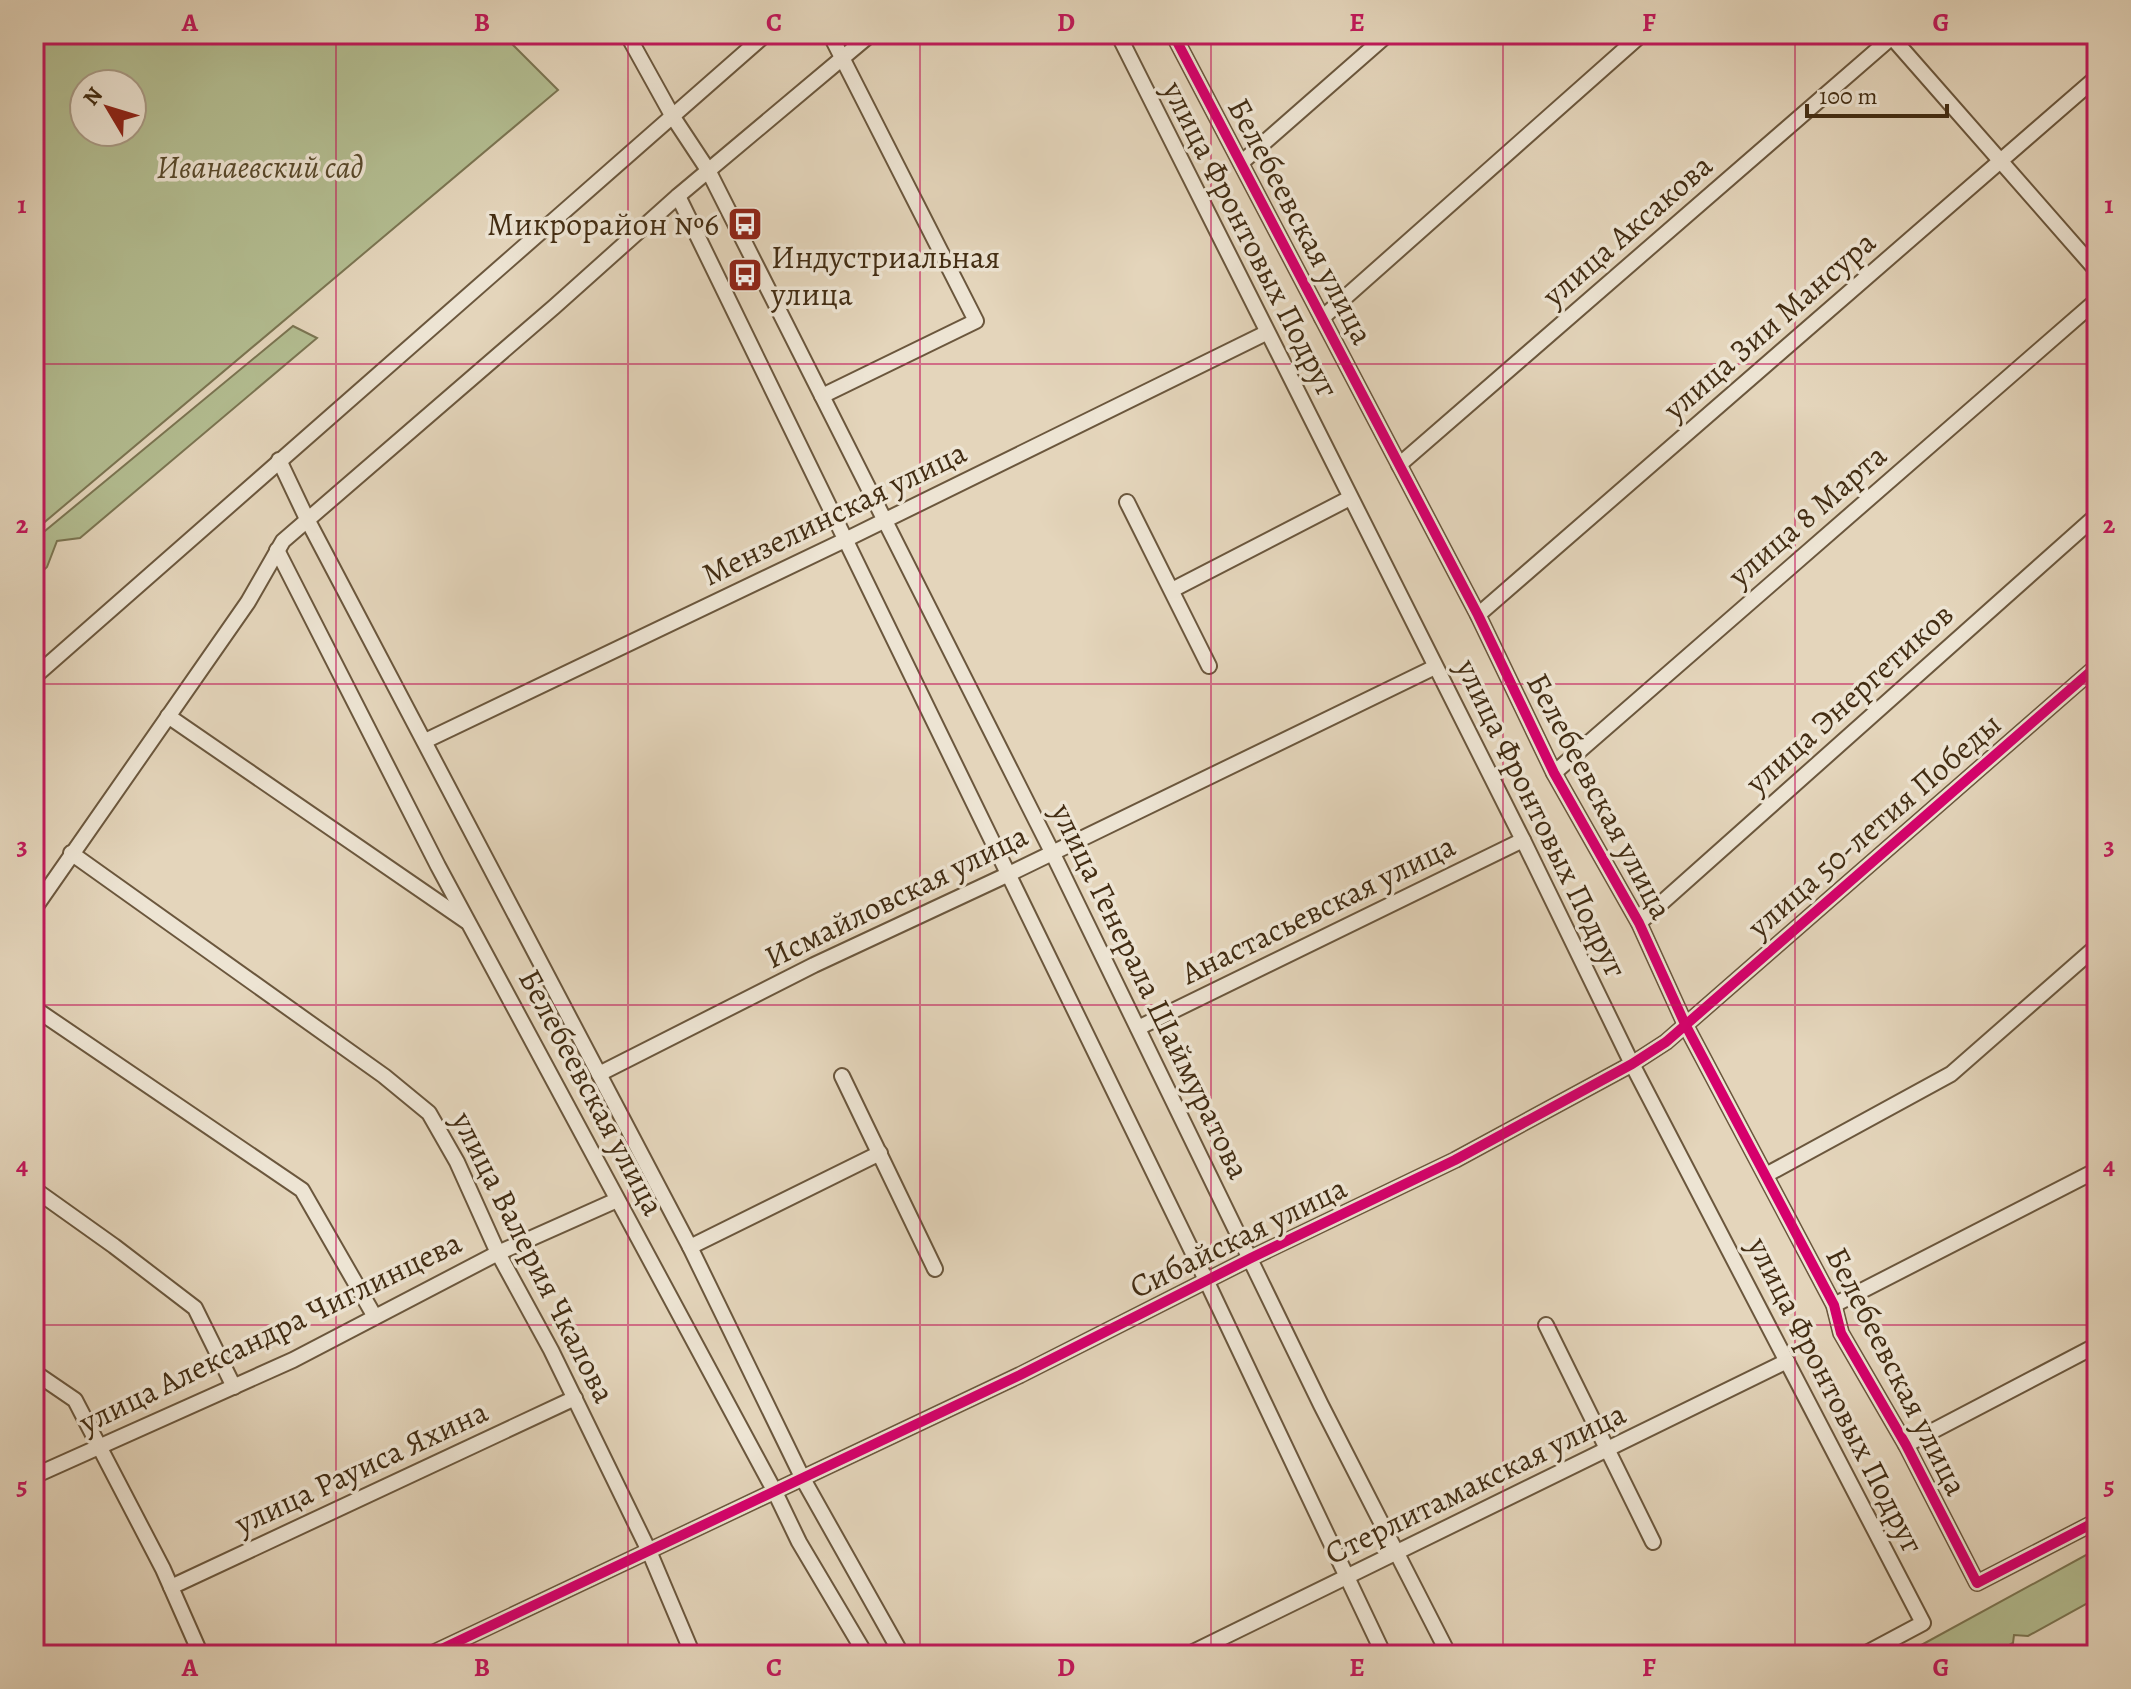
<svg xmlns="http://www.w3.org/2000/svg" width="2131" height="1689" font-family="Alegreya,serif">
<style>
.green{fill:#b3bd91;stroke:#7b7552;stroke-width:2;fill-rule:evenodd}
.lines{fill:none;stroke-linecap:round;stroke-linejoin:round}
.minor-casing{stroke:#6b573d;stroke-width:18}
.minor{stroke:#ede4d3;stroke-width:14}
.cycleway-casing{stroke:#ede4d3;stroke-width:15}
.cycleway{stroke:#d6006c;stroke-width:10}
.grid{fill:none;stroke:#c2185b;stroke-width:2;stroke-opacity:0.55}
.labels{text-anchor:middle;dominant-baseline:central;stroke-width:7;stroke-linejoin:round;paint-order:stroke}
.park-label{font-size:32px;font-style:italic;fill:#594a2c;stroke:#ede4d3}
.street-label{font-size:32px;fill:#432d13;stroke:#ede4d3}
.poi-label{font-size:32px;fill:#432d13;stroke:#ede4d3;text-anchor:end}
.neatline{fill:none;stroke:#c2185b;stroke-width:3}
.grid-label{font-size:26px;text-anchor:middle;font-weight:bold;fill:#c2185b}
</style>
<rect width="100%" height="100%" fill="#e4d5bb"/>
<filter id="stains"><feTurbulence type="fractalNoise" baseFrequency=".0025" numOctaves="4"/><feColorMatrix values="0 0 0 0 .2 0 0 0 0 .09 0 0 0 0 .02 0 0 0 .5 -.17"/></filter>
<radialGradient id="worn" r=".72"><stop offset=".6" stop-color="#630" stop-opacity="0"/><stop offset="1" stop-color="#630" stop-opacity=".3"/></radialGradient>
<g class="green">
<path d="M 34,34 L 502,34 L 558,90 L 34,531 ZM 84,84 L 132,84 L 132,132 L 84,132 Z"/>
<path d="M 293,326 L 317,338 L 80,538 L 57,541 L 47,567 L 34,579 L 34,540 Z"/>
<path d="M 2097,1549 L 2097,1598 L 2028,1636 L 2014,1635 L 2013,1643 L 1990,1655 L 1903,1655 Z"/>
</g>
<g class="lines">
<g class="minor-casing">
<g id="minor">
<path d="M 627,34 L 673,117 L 708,170 L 1052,852 L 1321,1405 L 1449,1655"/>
<path d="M 1118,34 L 1523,840 L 1632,1064 L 1923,1623 L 1863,1655"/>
<path d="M 1173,34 L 1478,615 L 1554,773 L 1639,923 L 1685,1024 L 1834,1305 L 1841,1333 L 1906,1445 L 1977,1583 L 2097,1521"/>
<path d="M 1889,34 L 2097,271"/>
<path d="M 1241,163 L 1388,34"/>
<path d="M 678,196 L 1207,1282 L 1384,1655"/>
<path d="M 1322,318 L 1642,34"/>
<path d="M 822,396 L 976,321 L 830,34"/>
<path d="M 279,460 L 307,519 L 690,1247 L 803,1479 L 902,1655"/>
<path d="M 1399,465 L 1892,37"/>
<path d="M 1127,502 L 1209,666"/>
<path d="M 277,550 L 438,866 L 774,1490 L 799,1542 L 866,1655"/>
<path d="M 1172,590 L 1350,498"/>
<path d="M 1478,615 L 2097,77"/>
<path d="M 34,677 L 766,34"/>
<path d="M 168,716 L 466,921"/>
<path d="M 425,741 L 845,540 L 1266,333"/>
<path d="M 1554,773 L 2097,300"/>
<path d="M 71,853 L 384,1076 L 429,1113 L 457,1162 L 498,1253 L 551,1350 L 649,1551 L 693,1655"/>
<path d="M 34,909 L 248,602 L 283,541 L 554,307 L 678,196 L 871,34"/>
<path d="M 1639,923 L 2097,515"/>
<path d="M 34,1008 L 302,1190 L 375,1317"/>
<path d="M 1138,1028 L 1523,840"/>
<path d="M 599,1074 L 814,965 L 1009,874 L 1435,667"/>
<path d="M 842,1076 L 935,1269"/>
<path d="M 1766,1175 L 1951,1074 L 2097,946"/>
<path d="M 34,1189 L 114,1246 L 195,1308 L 234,1387"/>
<path d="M 690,1247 L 880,1153"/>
<path d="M 1834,1305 L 2097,1170"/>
<path d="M 1546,1325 L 1653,1542"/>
<path d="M 34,1372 L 75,1400 L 163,1569 L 201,1655"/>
<path d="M 1906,1445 L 2097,1345"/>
<path d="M 34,1476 L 293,1360 L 498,1253 L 617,1200"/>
<path d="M 171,1587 L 575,1398"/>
<path d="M 429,1655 L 1020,1375 L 1251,1258 L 1455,1160 L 1632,1064 L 1666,1042 L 2097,666"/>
<path d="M 1187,1655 L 1787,1361"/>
</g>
</g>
<use href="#minor" class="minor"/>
<g class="cycleway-casing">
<g id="cycleway">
<path d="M 1173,34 L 1478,615 L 1554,773 L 1639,923 L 1685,1024 L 1834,1305 L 1841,1333 L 1906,1445 L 1977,1583 L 2097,1521"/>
<path d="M 429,1655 L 1020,1375 L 1251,1258 L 1455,1160 L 1632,1064 L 1666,1042 L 2097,666"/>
</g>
</g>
<use href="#cycleway" class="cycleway"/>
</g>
<path class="grid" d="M 336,34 L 336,1655M 628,34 L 628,1655M 920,34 L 920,1655M 1211,34 L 1211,1655M 1503,34 L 1503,1655M 1795,34 L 1795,1655M 34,364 L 2097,364M 34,684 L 2097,684M 34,1005 L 2097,1005M 34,1325 L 2097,1325"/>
<defs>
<g id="bus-square" transform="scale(1.8)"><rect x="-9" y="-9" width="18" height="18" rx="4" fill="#8f2418" stroke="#ede4d3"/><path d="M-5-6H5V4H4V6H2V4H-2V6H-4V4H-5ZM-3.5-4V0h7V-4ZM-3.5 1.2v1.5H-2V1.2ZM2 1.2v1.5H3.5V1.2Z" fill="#fff"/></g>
</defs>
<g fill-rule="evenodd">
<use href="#bus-square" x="745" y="224"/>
<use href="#bus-square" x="745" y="275"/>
</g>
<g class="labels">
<g class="park-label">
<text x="260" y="167">Иванаевский сад</text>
</g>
<g class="street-label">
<text transform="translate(1301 221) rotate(62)">Белебеевская улица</text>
<text transform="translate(1627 230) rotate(-41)">улица Аксакова</text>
<text transform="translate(1251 239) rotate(63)">улица Фронтовых Подруг</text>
<text transform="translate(1769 325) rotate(-41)">улица Зии Мансура</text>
<text transform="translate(834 513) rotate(-26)">Мензелинская улица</text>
<text transform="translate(1807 515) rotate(-41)">улица 8 Марта</text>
<text transform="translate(1849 698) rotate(-42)">улица Энергетиков</text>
<text transform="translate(1600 796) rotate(62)">Белебеевская улица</text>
<text transform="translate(1542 818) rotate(64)">улица Фронтовых Подруг</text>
<text transform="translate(1874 825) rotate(-41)">улица 50-летия Победы</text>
<text transform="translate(896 896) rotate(-26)">Исмайловская улица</text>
<text transform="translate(1318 909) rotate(-26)">Анастасьевская улица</text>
<text transform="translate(1151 991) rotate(64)">улица Генерала Шаймуратова</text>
<text transform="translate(592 1092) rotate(62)">Белебеевская улица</text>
<text transform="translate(1238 1237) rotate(-26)">Сибайская улица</text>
<text transform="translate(534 1257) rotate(63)">улица Валерия Чкалова</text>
<text transform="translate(270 1332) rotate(-26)">улица Александра Чиглинцева</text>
<text transform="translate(1897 1371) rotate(63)">Белебеевская улица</text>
<text transform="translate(1836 1395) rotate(63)">улица Фронтовых Подруг</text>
<text transform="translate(361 1467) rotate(-25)">улица Рауиса Яхина</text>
<text transform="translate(1475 1483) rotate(-26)">Стерлитамакская улица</text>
</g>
<g class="poi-label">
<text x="719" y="224">Микрорайон №6</text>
<text x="771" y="257" text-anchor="start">Индустриальная<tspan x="771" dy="37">улица</tspan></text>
</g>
</g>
<rect width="2131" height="1689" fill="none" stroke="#e4d5bb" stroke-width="88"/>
<g transform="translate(108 108) rotate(308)"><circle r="38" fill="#ede4d3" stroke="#a99b86" stroke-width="2"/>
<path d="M0-6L14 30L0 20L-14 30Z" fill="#8f2418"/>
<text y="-12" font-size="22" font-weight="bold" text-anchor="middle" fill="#432d13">N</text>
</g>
<path d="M1807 104v12h140v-12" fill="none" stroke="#432d13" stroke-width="4"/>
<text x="1819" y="104" font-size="24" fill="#432d13" stroke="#ede4d3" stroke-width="6" paint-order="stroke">100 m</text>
<rect x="44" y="44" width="2043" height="1601" class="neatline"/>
<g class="grid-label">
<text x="190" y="31">A</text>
<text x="482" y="31">B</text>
<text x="774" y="31">C</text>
<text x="1066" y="31">D</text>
<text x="1357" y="31">E</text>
<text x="1649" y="31">F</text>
<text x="1941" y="31">G</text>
<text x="22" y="213">1</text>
<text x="2109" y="213">1</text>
<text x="22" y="533">2</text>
<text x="2109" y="533">2</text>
<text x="22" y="854">3</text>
<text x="2109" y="854">3</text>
<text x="22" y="1174">4</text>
<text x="2109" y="1174">4</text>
<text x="22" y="1494">5</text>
<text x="2109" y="1494">5</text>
<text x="190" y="1676">A</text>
<text x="482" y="1676">B</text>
<text x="774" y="1676">C</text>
<text x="1066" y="1676">D</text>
<text x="1357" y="1676">E</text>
<text x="1649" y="1676">F</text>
<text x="1941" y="1676">G</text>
</g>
<rect width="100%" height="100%" filter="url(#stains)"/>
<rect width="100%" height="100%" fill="url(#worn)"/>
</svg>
